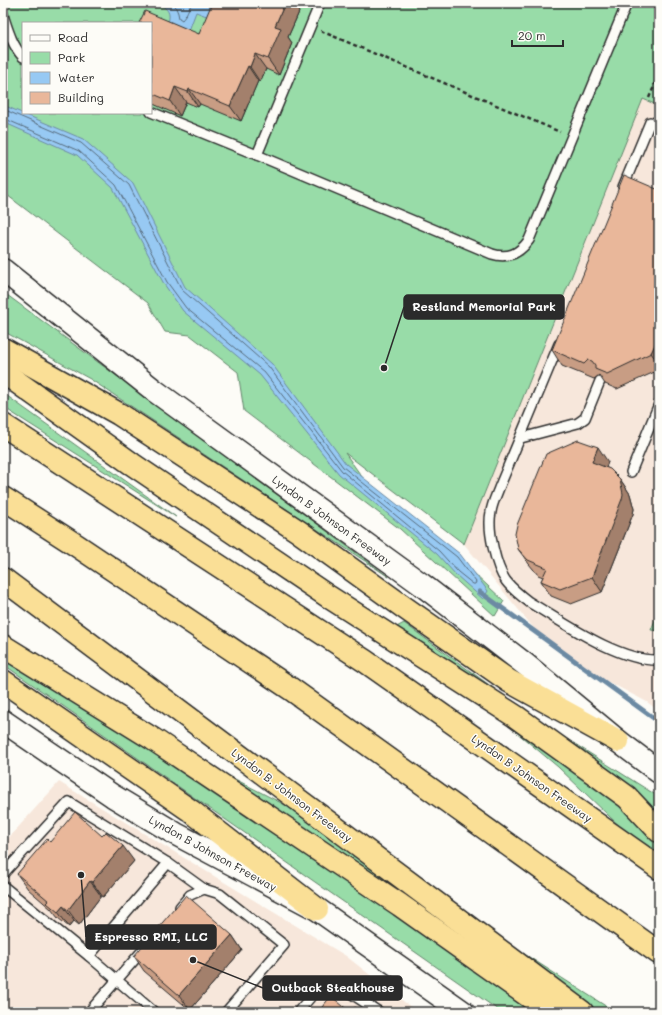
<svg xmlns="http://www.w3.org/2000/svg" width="662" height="1015" font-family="Mali,sans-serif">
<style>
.built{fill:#f7e7db}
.green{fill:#98dca8;stroke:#62846a;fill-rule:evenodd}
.water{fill:#97c9f3;stroke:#6c8aa3}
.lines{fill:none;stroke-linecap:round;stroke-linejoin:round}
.shore{stroke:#566a7b;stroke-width:1}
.stream{stroke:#6c8aa3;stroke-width:5}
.lane-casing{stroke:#2b2b2b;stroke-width:12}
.secondary-casing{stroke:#2b2b2b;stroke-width:25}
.highway-casing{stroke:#2b2b2b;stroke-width:25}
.path{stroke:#2b2b2b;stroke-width:2.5;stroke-dasharray:4 3;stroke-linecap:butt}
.lane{stroke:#fdfcf7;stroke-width:9}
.secondary{stroke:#fdfcf7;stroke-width:22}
.highway{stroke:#fadf96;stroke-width:22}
.wall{fill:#c89d84;stroke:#2b2b2b}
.shaded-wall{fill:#a3806c;stroke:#2b2b2b}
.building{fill:#e9b79a;stroke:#2b2b2b}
.labels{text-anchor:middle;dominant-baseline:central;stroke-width:3;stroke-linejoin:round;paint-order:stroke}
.street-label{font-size:11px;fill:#2b2b2b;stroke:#fdfcf7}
.leader{fill:none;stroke:#2b2b2b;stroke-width:1.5}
.callout-dot{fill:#2b2b2b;stroke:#fdfcf7;stroke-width:1.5}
.callout{fill:#2b2b2b;stroke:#2b2b2b;stroke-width:1.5}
.callout-label{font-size:12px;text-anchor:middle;font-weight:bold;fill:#fff}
</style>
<rect width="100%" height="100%" fill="#fdfcf7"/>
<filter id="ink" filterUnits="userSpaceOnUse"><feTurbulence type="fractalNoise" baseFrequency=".025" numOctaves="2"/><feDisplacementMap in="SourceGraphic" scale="8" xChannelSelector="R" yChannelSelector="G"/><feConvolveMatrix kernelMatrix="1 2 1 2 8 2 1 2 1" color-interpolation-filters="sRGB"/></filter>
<g filter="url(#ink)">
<g class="built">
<path d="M 643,99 L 659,106 L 659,610 L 651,630 L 659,631 L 659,711 L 647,702 L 586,670 L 537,632 L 464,544 Z"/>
<path d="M 59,782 L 346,956 L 417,1012 L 3,1012 L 3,844 Z"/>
</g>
<g class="green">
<path d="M 3,3 L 659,3 L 659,106 L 643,99 L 464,544 L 345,453 L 377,498 L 426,528 L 504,601 L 495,616 L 400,529 L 244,411 L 238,372 L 190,335 L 165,332 L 148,303 L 3,192 ZM 23,23 L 151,23 L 151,113 L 23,113 Z"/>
<path d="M 3,292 L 389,577 L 90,379 L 3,331 Z"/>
<path d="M 3,393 L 176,517 L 3,407 Z"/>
<path d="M 659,610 L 659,631 L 651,630 Z"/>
<path d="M 404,623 L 540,722 L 659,797 L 659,864 L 558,767 L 393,629 Z"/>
<path d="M 3,659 L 318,822 L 615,1012 L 501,1012 L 3,664 Z"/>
</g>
<g class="water">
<path d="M 159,3 L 216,3 L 209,17 L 196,12 L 188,33 L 168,23 C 171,12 168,10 159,3 Z"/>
<path d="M 3,105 L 83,139 L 133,183 L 185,287 L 272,364 L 346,464 L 460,554 L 488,591 L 483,599 L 456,575 L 437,554 L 339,474 L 260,375 L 183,311 L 164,284 L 113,188 L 77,155 L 3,122 Z"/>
</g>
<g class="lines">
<g class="shore">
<path d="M 174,3 L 178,13 L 179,18 L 182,20 C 191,11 186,0 204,5 L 206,3"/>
<path d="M 3,109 L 81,143 L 129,185 L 182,290 L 269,367 L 343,467 L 457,557 L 476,582 L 475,584 L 473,584 L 458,572 L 439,551 L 342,471 L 264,372 L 186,308 L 167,282 L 116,185 L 79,151 L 3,118"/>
</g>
<path class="stream" d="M 480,592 L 659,722"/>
<g class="lane-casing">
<g id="lane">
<path d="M 3,15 C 8,30 12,45 23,57"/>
<path d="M 151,112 L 257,155 L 492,254 C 508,259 519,254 529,240 L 627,3"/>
<path d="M 257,155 L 320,3"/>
<path d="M 623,187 L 650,122 L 659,126"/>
<path d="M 559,344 L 499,488 C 496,496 492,504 491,512 C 487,530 496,567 506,581 C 513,590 521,596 529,602 C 563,622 619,662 659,660"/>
<path d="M 521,438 L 578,423 L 585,418 L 600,381"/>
<path d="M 631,472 L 659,404"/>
<path d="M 168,863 L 204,889"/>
<path d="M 3,874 L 69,802 L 168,863 L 89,956 L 154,1012"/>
<path d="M 3,886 L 89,956"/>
<path d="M 180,907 L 190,895 L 204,889 L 220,894 L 284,945 L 226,1012"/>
<path d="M 89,1012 L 143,950"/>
<path d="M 298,1012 L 319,987 L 337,984 L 379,1012"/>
</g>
</g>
<g class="secondary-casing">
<g id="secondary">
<path d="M 3,270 L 155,391 L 421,584 L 526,665 L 618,741 L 659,772"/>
<path d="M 3,721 L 113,796 L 176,834 L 317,909 L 463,1012"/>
</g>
</g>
<g class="highway-casing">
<g id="highway">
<path d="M 3,349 L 119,414 L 298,531 L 405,608 L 509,681 L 618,741"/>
<path d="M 3,372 L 132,464 L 191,504 L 329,597 L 515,716 L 627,797 L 659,831"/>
<path d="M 3,425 L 365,661 L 659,868"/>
<path d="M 3,498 L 76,545 L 291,689 L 659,953"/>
<path d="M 3,579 L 582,1012"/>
<path d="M 3,646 L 153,739 L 400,905 L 551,1012"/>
<path d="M 3,681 L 191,811 L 317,909"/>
</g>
</g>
<g class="path">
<path d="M 321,31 L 560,132"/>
<path d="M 649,98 L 659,75"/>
</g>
<use href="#lane" class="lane"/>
<use href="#secondary" class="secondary"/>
<use href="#highway" class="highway"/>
</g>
<g class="wall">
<path d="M 299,12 L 288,37 L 292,43 L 279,75 L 266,69 L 260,82 L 258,81 L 241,121 L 200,104 L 198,107 L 186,102 L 180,116 L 151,103 L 151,23 L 199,34 Z"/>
<path d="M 659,190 L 659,370 L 617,389 L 605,384 L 599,375 L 594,379 L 562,366 L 552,350 Z"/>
<path d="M 608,462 L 606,467 L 620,479 L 630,494 L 634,509 L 633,514 L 602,592 L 571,604 L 551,596 L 541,581 L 543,577 L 538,575 L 529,564 L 518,549 Z"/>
<path d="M 102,836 L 134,861 L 103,897 L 101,896 L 79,925 L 74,921 L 69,927 L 58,918 L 51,909 L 28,889 L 17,874 L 50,842 Z"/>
<path d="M 232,935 L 242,950 L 190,1010 L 144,971 L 134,956 Z"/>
</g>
<g class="shaded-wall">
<path d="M 285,3 L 293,3 L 299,12 L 288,37 L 292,43 L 279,75 L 268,59 L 275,26 Z"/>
<path d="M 255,54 L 266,69 L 260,82 L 250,67 Z"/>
<path d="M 248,66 L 258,81 L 241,121 L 230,106 Z"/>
<path d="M 175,87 L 186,102 L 180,116 L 170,101 Z"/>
<path d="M 189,89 L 200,104 L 198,107 L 188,92 Z"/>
<path d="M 658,338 L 659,340 L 659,364 L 651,353 Z"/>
<path d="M 598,447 L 608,462 L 602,477 L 592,462 Z"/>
<path d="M 620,479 L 630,494 L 634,509 L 633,514 L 602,592 L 592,577 Z"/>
<path d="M 123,846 L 134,861 L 103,897 L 92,882 Z"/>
<path d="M 90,881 L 101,896 L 79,925 L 68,910 Z"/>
<path d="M 63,906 L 74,921 L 69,927 L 58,912 Z"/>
<path d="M 232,935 L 242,950 L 190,1010 L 179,995 Z"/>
</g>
<g class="building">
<path d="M 212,3 L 285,3 L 275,26 L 281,28 L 268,59 L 255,54 L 250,67 L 248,66 L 230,106 L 189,89 L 188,92 L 175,87 L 170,101 L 151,93 L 151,23 L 139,23 L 145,11 L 199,34 Z"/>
<path d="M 624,175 L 659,190 L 659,338 L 658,338 L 651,353 L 607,374 L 595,369 L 595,365 L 592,361 L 588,360 L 584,364 L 552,350 Z"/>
<path d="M 578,440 L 598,447 L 592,462 L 610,469 L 620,479 L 623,494 L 622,499 L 592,577 L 560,589 L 541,581 L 547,568 L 528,560 L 518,549 L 515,534 L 517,525 L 546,454 Z"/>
<path d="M 75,812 L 102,836 L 106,832 L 123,846 L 92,882 L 90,881 L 68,910 L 63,906 L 58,912 L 47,903 L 49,901 L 17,874 L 47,839 L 50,842 Z"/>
<path d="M 186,895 L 232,935 L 179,995 L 134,956 Z"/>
<path d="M 331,996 L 350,1012 L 318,1012 Z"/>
<path d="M 355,1007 L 361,1012 L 350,1012 Z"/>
</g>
</g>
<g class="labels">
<g class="street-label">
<text transform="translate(332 520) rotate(36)">Lyndon B Johnson Freeway</text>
<text transform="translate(532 778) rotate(35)">Lyndon B Johnson Freeway</text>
<text transform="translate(292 795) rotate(37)">Lyndon B. Johnson Freeway</text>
<text transform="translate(213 853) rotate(29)">Lyndon B Johnson Freeway</text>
</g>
</g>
<path class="leader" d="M384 368L404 307M81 875L86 937M193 960L263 988"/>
<g class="callout-dot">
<circle cx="384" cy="368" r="4"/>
<circle cx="81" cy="875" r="4"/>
<circle cx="193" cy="960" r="4"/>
</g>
<g class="callout">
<rect x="404" y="295" width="160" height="24" rx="4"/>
<rect x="86" y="925" width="130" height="24" rx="4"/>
<rect x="263" y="976" width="139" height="24" rx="4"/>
</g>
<g class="callout-label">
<text x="484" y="311">Restland Memorial Park</text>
<text x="151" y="941">Espresso RMI, LLC</text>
<text x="333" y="992">Outback Steakhouse</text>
</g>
<rect width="662" height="1015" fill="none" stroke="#fdfcf7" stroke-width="16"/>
<rect x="8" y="8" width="646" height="999" fill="none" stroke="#2b2b2b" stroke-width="1.5" filter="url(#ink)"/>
<rect x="22" y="22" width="130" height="92" fill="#fdfcf7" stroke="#a9a8a5"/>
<rect x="30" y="35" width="20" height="6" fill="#fdfcf7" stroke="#a9a8a5"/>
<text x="58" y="42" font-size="12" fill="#2b2b2b">Road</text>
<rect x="30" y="52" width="20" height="12" fill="#98dca8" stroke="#a9a8a5"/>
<text x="58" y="62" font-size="12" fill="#2b2b2b">Park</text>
<rect x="30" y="72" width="20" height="12" fill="#97c9f3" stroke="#a9a8a5"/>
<text x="58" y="82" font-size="12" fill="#2b2b2b">Water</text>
<rect x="30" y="92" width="20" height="12" fill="#e9b79a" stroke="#a9a8a5"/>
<text x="58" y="102" font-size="12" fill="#2b2b2b">Building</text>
<path d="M512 40v6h51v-6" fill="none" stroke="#2b2b2b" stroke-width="2"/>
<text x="518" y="40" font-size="12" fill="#2b2b2b" stroke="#fdfcf7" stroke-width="3" paint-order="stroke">20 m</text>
</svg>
